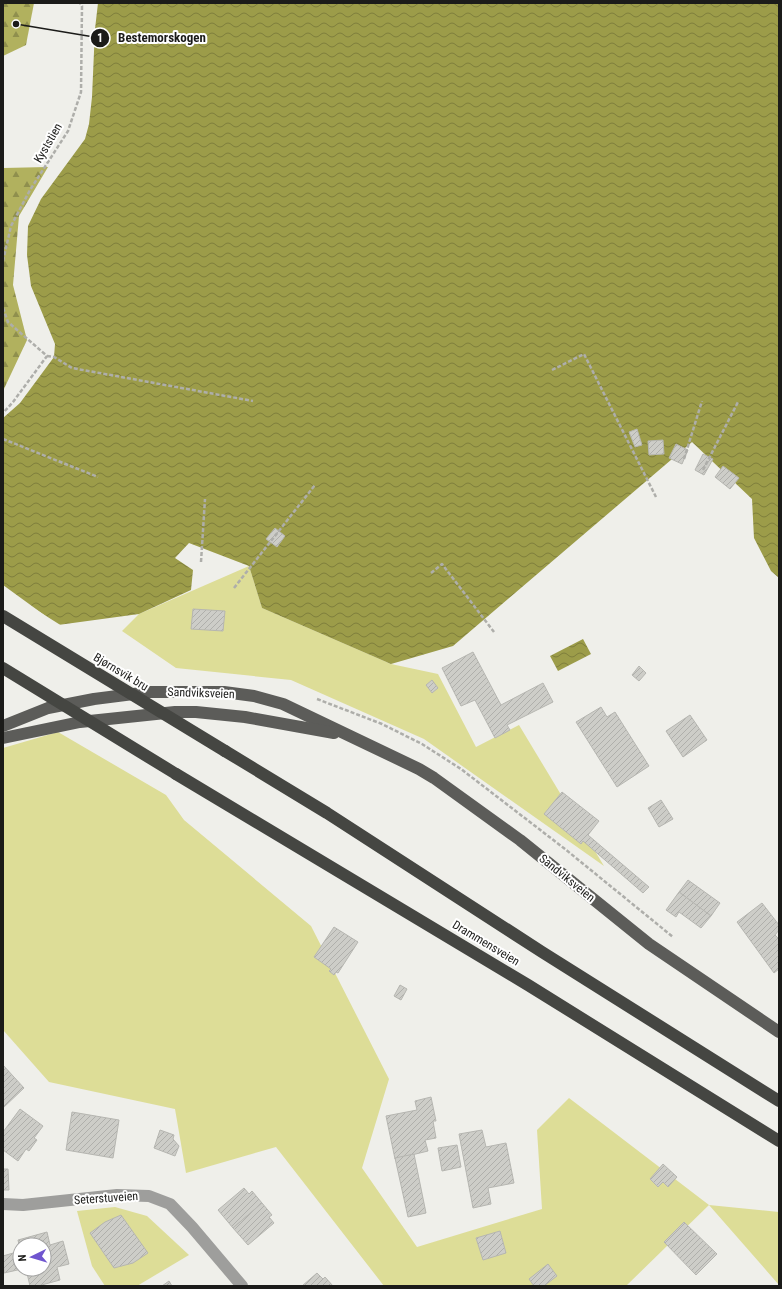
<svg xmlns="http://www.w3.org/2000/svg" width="782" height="1289" font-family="'Roboto Condensed',sans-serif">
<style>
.grass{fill:#dddd97}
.forest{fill:url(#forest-firs)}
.water{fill:url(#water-waves)}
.pier{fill:#efefea}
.building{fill:url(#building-hatch);stroke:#b6b6b1}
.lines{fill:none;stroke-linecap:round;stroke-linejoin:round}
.path{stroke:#aeaeaa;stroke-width:2.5;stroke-dasharray:4 2;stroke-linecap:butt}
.minor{stroke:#9e9e9c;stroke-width:12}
.major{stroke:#5c5c59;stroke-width:12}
.highway{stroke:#454642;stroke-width:12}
.highway-bridge{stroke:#454642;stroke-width:12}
.labels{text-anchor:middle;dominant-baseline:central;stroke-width:4;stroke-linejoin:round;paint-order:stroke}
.street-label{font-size:12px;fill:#1b1b19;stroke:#fff}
.leader{fill:none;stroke:#1b1b19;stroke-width:1.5}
.callout-dot{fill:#1b1b19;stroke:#fff;stroke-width:1.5}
.mark-label{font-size:12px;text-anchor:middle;font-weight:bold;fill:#fff}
.callout-label{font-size:13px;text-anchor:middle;font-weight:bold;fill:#1b1b19;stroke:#fff;stroke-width:4;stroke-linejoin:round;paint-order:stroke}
</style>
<defs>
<pattern id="forest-firs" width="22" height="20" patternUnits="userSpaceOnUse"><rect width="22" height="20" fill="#b1b15e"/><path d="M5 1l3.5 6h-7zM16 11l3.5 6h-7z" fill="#8f8f4d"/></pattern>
<pattern id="water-waves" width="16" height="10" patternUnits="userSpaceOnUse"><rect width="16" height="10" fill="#9c9c49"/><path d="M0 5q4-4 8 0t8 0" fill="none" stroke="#7e7e3c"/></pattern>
<pattern id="building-hatch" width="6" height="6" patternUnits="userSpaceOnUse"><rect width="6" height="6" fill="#cdcdc8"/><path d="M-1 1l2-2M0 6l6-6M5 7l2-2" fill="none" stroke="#afafab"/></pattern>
</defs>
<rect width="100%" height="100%" fill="#efefea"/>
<g class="grass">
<path d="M 249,566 L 262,608 L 391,664 L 438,674 L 476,747 L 519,725 L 604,866 L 424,739 L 291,680 L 176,668 L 122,631 L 139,614 Z"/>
<path d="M 58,732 L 166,795 L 184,820 L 311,926 L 389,1079 L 362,1168 L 417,1247 L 542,1209 L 537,1130 L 569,1098 L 709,1205 L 779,1212 L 779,1285 L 709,1205 L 626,1286 L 384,1286 L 276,1147 L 186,1173 L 175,1109 L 49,1082 L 3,1030 L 3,748 Z"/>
<path d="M 115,1207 L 147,1216 L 189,1255 L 137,1286 L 105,1286 L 92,1266 L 77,1211 Z"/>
</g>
<g class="forest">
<path d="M 3,3 L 34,3 L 26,45 L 3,56 Z"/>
<path d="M 48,167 L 19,216 L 13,285 L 27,340 L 3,391 L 3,168 Z"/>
</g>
<g class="water">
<path d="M 98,3 L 779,3 L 779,578 L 771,571 L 754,538 L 752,499 L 692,442 L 453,646 L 391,664 L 262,608 L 249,566 L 189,543 L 175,558 L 193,570 L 191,590 L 139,614 L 58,625 L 3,585 L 3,418 L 20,403 L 54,357 L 55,344 L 31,286 L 27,255 L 28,226 L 41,199 L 85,139 L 89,124 L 92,97 L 95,29 Z"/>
<path d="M 583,639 L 591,654 L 558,671 L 550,656 Z"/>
</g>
<path class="pier" d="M 27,604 L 62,626 L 57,627 Z"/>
<g class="building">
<path d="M 637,429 L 642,445 L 635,447 L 629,432 Z"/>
<path d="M 663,440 L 664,454 L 649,455 L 648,441 Z"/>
<path d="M 676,444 L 688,450 L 682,464 L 669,458 Z"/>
<path d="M 703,454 L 713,459 L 704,475 L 695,470 Z"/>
<path d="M 723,466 L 739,478 L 730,489 L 715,477 Z"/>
<path d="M 275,528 L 285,536 L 277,547 L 266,539 Z"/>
<path d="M 193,609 L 225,611 L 223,631 L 191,629 Z"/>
<path d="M 473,652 L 501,705 L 543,683 L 553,702 L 507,725 L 510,730 L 495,738 L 475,700 L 461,706 L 442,668 Z"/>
<path d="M 639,666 L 646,673 L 639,681 L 632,675 Z"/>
<path d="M 432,680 L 438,688 L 432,693 L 426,685 Z"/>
<path d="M 601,707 L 607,717 L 615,712 L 649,766 L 617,787 L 576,722 Z"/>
<path d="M 690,715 L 707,740 L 683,757 L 666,731 Z"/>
<path d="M 562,792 L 599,821 L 588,835 L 649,887 L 643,893 L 583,841 L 581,844 L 544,814 Z"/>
<path d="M 661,800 L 673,819 L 659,827 L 648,808 Z"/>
<path d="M 688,880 L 720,903 L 711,916 L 679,892 Z"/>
<path d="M 679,892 L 711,916 L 701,928 L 679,912 L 676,917 L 666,910 Z"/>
<path d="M 762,903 L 779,925 L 779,930 L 775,935 L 779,939 L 779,969 L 774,973 L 737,922 Z"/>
<path d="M 334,927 L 358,942 L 338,973 L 336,972 L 334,975 L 329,971 L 331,969 L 314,957 Z"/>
<path d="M 400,985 L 407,989 L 401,1000 L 394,996 Z"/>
<path d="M 3,1065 L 24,1088 L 3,1108 Z"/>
<path d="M 431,1097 L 436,1121 L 433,1121 L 436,1138 L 425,1140 L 428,1151 L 395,1159 L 386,1116 L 417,1110 L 415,1101 Z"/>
<path d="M 20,1109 L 43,1126 L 34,1138 L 37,1140 L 29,1151 L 26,1149 L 18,1161 L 3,1150 L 3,1132 Z"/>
<path d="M 72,1112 L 119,1120 L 113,1158 L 66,1150 Z"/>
<path d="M 160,1130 L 174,1135 L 173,1139 L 179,1146 L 175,1156 L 154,1148 Z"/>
<path d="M 482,1130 L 486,1147 L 506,1143 L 514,1183 L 488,1188 L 491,1204 L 473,1208 L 459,1134 Z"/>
<path d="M 457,1145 L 461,1167 L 442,1171 L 438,1148 Z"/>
<path d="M 414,1154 L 426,1213 L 408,1217 L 395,1158 Z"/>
<path d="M 663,1164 L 677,1177 L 668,1187 L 663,1182 L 658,1187 L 650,1179 Z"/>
<path d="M 3,1169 L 8,1169 L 9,1190 L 3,1190 Z"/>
<path d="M 244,1188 L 249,1194 L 252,1191 L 262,1203 L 233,1228 L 218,1210 Z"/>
<path d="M 262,1203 L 272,1215 L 269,1217 L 274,1223 L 248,1245 L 233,1228 Z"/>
<path d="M 121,1215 L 148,1253 L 133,1263 L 114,1268 L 90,1233 L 105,1222 Z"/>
<path d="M 684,1222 L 717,1254 L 696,1275 L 664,1242 Z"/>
<path d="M 500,1231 L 506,1253 L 483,1260 L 476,1238 Z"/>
<path d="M 47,1232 L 50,1245 L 63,1241 L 69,1264 L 57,1267 L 60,1280 L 38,1286 L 30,1286 L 26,1269 L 44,1269 L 44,1245 L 20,1245 L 20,1249 L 18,1240 Z"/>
<path d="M 20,1251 L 20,1269 L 22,1269 L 4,1273 L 3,1256 Z"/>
<path d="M 548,1264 L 557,1276 L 544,1286 L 534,1286 L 529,1279 Z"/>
<path d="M 317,1273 L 323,1279 L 325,1277 L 333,1286 L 302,1286 Z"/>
<path d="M 169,1281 L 172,1286 L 162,1286 Z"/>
</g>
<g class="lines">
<g class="path">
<path d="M 3,261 L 11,226 L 30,190 L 68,131 L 81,92 L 82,6 L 80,3"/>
<path d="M 3,308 L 8,322 L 47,356 L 13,402 L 3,413"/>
<path d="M 47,356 L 54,357 L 72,368 L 253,401"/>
<path d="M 552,370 L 584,354 L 656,497"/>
<path d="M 3,439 L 98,477"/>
<path d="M 684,459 L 702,401"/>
<path d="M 703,470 L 738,402"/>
<path d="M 201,562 L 205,499"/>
<path d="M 431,573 L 442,564 L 494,632"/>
<path d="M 234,588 L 315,485"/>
<path d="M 317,699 L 382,724 L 422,744 L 461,769 L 565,849 L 673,937"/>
</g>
<path class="minor" d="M 3,1204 L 23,1205 L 117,1195 L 149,1196 L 170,1204 L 192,1227 L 242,1286"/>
<g class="major">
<path d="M 3,726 L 48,708 L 94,699 L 149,692 L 224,692 L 254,696 L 283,704 L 419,769 L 434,778 L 520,840 L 649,944 L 779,1032"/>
<path d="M 3,738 L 80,722 L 175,712 L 196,712 L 245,717 L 334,733"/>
</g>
<g class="highway">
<path d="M 225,751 L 327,813 L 542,952 L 779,1101"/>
<path d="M 176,774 L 528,985 L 779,1141"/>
</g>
<g class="highway-bridge">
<path d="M 3,616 L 225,751"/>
<path d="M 3,668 L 176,774"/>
</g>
</g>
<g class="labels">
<g class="street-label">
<text transform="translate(48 143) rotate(-60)">Kyststien</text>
<text transform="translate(121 672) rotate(31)">Bjørnsvik bru</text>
<text transform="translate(201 693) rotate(2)">Sandviksveien</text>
<text transform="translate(567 878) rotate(39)">Sandviksveien</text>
<text transform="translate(486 943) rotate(31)">Drammensveien</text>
<text transform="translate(106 1198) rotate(-4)">Seterstuveien</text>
</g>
</g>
<path class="leader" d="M16 24L100 38"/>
<g class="callout-dot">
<circle cx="16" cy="24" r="4"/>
<circle cx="100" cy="38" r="10"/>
</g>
<g class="mark-label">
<text x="100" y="42">1</text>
</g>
<g class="callout-label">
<text x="162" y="42">Bestemorskogen</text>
</g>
<rect width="782" height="1289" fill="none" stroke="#1b1b19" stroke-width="8"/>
<g transform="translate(32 1257) rotate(265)"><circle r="19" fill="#ffffff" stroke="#a4a4a3"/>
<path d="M0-3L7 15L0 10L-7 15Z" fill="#6f55cf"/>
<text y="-6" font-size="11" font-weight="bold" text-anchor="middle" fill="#1b1b19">N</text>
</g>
</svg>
